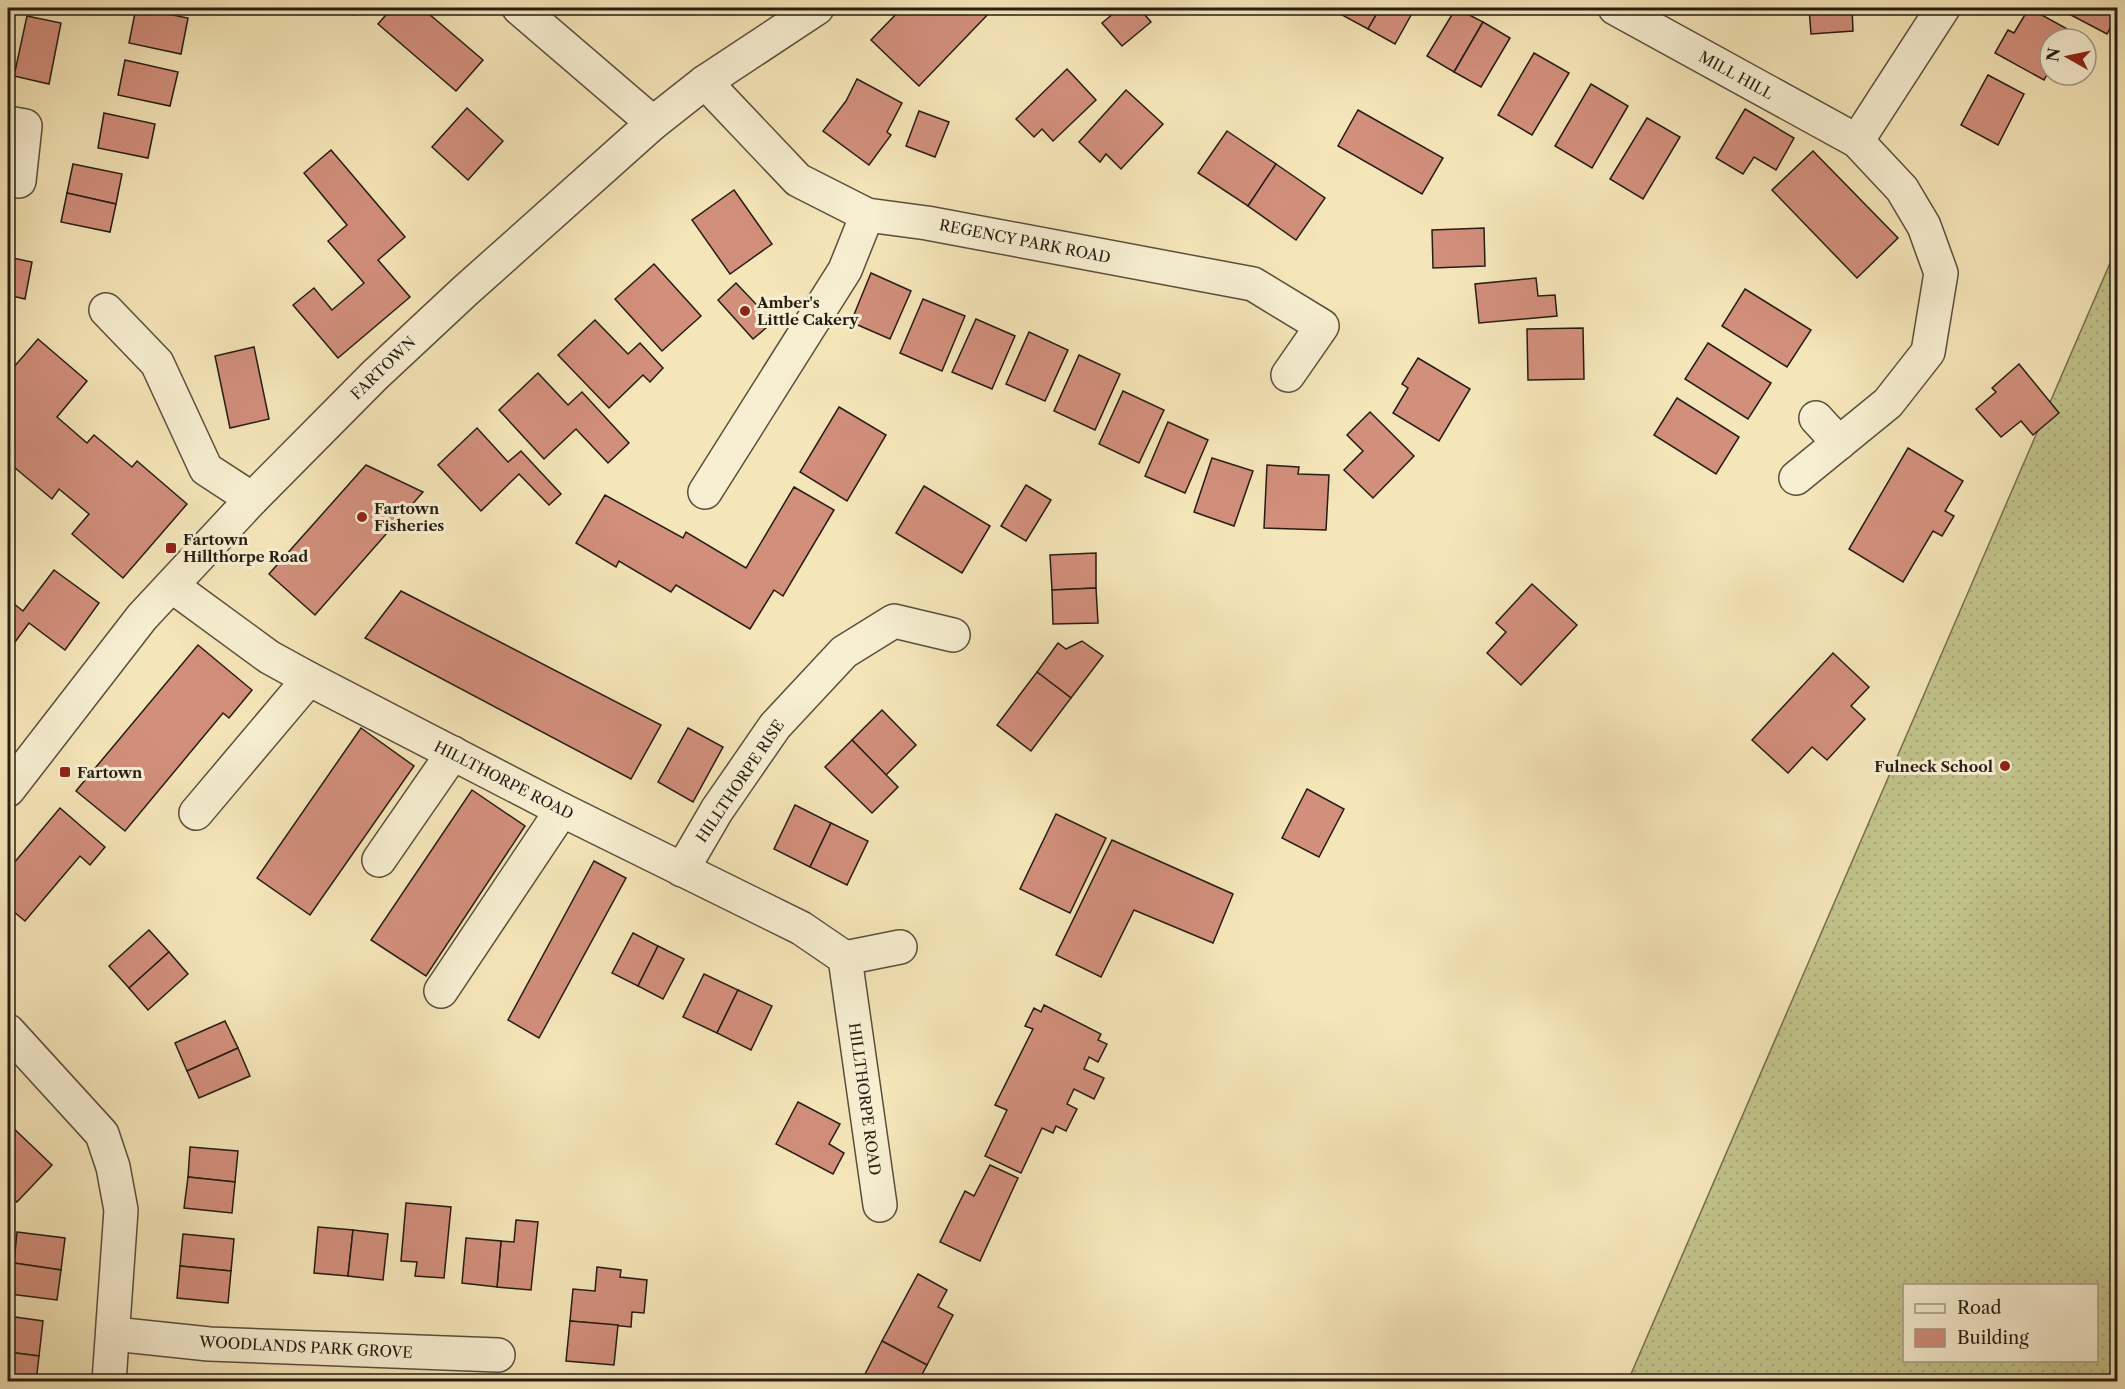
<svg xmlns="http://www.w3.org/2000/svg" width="2125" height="1389" font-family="'Libre Caslon Text',serif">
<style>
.grass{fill:url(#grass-dots);stroke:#74704f;stroke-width:1.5;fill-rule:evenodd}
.building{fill:#d28f7c;stroke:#251d13;stroke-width:1.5}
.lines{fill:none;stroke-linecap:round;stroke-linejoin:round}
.minor-casing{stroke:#594f3c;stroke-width:36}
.tertiary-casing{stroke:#594f3c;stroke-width:36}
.minor{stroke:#f8efd2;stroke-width:33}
.tertiary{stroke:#f8efd2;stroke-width:33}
.poi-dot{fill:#8f2418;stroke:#f8efd2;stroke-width:2}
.labels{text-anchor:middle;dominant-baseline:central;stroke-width:6;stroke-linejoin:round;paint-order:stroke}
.street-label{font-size:15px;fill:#251d13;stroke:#f8efd2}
.poi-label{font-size:15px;font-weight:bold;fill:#251d13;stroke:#f8efd2;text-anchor:start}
</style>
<defs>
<pattern id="grass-dots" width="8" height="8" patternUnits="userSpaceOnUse" patternTransform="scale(1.5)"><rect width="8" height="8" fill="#c2c38b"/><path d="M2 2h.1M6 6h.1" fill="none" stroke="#a7a777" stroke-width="1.8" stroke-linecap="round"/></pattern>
</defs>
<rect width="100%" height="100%" fill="#f5e6b9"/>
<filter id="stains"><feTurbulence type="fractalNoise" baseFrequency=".00333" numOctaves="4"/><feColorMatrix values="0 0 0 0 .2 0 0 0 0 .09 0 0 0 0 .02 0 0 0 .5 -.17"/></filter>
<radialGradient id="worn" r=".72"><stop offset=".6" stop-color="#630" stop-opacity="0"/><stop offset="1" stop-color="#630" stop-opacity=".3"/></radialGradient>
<path class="grass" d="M 2117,247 L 2117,1381 L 1628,1381 ZM 1904,1286 L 2096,1286 L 2096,1360 L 1904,1360 Z"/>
<g class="building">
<path d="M 136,8 L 188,18 L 181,54 L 129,43 Z"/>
<path d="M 345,8 L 360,8 L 354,15 Z"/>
<path d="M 392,8 L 422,8 L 483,60 L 456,91 L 378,24 Z"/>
<path d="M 902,8 L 994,8 L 919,86 L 871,40 Z"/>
<path d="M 1120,8 L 1139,8 L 1151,22 L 1122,46 L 1102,23 Z"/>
<path d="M 1345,8 L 1380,8 L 1368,29 L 1342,15 Z"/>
<path d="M 1380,8 L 1415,8 L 1395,44 L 1368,29 Z"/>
<path d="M 1456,8 L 1483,22 L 1454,72 L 1427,56 Z"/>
<path d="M 1809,8 L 1852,8 L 1853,31 L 1811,34 Z"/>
<path d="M 2029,8 L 2071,31 L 2067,39 L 2050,39 L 2050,69 L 2044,80 L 1995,53 L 2008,30 L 2014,33 Z"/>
<path d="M 2070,8 L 2111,8 L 2118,14 L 2107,34 L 2067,13 Z"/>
<path d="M 27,16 L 61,23 L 49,84 L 14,76 Z"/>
<path d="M 1483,22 L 1510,38 L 1481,87 L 1454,72 Z"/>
<path d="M 1534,53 L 1569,73 L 1532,135 L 1498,115 Z"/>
<path d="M 125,60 L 178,72 L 170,106 L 118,95 Z"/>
<path d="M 1067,69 L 1096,100 L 1053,141 L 1042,129 L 1034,137 L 1016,119 Z"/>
<path d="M 1988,75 L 2024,94 L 1998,145 L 1961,125 Z"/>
<path d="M 857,79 L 902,103 L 887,132 L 891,135 L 869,165 L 823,131 L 846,101 Z"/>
<path d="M 1591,84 L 1628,106 L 1592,168 L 1555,146 Z"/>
<path d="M 1126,90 L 1163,124 L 1121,169 L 1106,154 L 1100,162 L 1079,142 Z"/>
<path d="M 467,108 L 503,141 L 468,180 L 432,147 Z"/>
<path d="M 1745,109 L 1794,138 L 1776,170 L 1754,157 L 1743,174 L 1716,158 Z"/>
<path d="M 1358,110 L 1443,158 L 1422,194 L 1338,146 Z"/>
<path d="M 919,111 L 949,122 L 935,157 L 906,146 Z"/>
<path d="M 104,113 L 155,124 L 148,158 L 98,148 Z"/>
<path d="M 1647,118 L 1680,137 L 1643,199 L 1610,179 Z"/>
<path d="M 1227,131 L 1276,164 L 1248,206 L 1198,173 Z"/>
<path d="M 331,150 L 405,237 L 378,260 L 410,297 L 338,358 L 293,305 L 314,288 L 332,310 L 364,283 L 328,241 L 347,225 L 304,173 Z"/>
<path d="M 1813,151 L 1898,238 L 1857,278 L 1772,190 Z"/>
<path d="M 73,164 L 122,174 L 116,204 L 67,193 Z"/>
<path d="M 1276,164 L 1325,198 L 1296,240 L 1248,206 Z"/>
<path d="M 734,190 L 772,244 L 730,274 L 692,220 Z"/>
<path d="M 67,193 L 116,204 L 110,232 L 61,222 Z"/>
<path d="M 1484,228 L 1485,266 L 1433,268 L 1432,230 Z"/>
<path d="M 8,257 L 32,262 L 25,299 L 8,295 Z"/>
<path d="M 654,264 L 701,316 L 662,351 L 615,299 Z"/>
<path d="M 871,273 L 911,291 L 890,339 L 851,322 Z"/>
<path d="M 1536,278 L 1538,296 L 1555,295 L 1557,316 L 1479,323 L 1475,284 Z"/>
<path d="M 736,283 L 773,322 L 753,339 L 718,300 Z"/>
<path d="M 1745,289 L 1811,330 L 1787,367 L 1722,326 Z"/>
<path d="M 923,299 L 965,316 L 942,371 L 900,353 Z"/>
<path d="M 976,319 L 1015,336 L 992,389 L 952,372 Z"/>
<path d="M 595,320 L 628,354 L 640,343 L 663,368 L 650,382 L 643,375 L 609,408 L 558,355 Z"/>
<path d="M 1583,328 L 1584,379 L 1528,380 L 1527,329 Z"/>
<path d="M 1029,332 L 1068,350 L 1045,401 L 1006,384 Z"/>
<path d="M 38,339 L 87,381 L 57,417 L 87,443 L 94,435 L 132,467 L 137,461 L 187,504 L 123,578 L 72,534 L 89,514 L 59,489 L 52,499 L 8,462 L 8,361 L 14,367 Z"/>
<path d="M 1708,343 L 1771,383 L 1748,419 L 1685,379 Z"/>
<path d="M 254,347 L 269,419 L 230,428 L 215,356 Z"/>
<path d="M 1079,355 L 1120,374 L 1095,430 L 1054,411 Z"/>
<path d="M 1418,358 L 1470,389 L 1439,441 L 1393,413 L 1408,388 L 1402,384 Z"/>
<path d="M 2019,364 L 2059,413 L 2033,435 L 2021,421 L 2001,437 L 1976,409 L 1996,392 L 1992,388 Z"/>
<path d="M 538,373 L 568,405 L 582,392 L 629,443 L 608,463 L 576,429 L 544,459 L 499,410 Z"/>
<path d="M 1123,391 L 1164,410 L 1139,463 L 1099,444 Z"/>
<path d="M 1677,398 L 1739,437 L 1716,474 L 1654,435 Z"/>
<path d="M 839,407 L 886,435 L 847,501 L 800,472 Z"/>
<path d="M 1370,412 L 1414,456 L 1373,498 L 1344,470 L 1363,451 L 1347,435 Z"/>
<path d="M 1168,422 L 1208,440 L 1185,493 L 1145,476 Z"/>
<path d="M 477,428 L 508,462 L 521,451 L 561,494 L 549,505 L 519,474 L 481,511 L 438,465 Z"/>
<path d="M 1908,448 L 1963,481 L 1945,511 L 1954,516 L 1942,536 L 1933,531 L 1903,582 L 1849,549 Z"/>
<path d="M 1212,458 L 1253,471 L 1234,526 L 1194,512 Z"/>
<path d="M 366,465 L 423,492 L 315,615 L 269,574 Z"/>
<path d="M 1267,465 L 1299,467 L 1298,474 L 1329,475 L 1326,530 L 1264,528 Z"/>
<path d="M 1026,485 L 1051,500 L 1026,541 L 1001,526 Z"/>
<path d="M 924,486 L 990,526 L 962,573 L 896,533 Z"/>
<path d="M 794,487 L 834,510 L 783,596 L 774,590 L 750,629 L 676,585 L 671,592 L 619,561 L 616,567 L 576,543 L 605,495 L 683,538 L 686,532 L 746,568 Z"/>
<path d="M 1096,553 L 1096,588 L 1052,590 L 1050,555 Z"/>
<path d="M 54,570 L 99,603 L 65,650 L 29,623 L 12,646 L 8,642 L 8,599 L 23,611 Z"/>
<path d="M 1532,584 L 1577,625 L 1521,685 L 1487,653 L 1506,632 L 1496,623 Z"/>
<path d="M 1096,588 L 1098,623 L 1053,624 L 1052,590 Z"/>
<path d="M 401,591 L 661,725 L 631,779 L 365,638 Z"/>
<path d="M 1082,641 L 1103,656 L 1071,698 L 1037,672 L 1058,643 L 1066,649 Z"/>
<path d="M 198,645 L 252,690 L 229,718 L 223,713 L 125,831 L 76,791 Z"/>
<path d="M 1833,653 L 1869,687 L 1851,706 L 1865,719 L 1827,760 L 1812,747 L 1788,773 L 1752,740 Z"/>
<path d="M 1037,672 L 1071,698 L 1031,751 L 997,725 Z"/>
<path d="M 882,710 L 916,745 L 886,775 L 852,740 Z"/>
<path d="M 361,728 L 414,766 L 310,915 L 257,878 Z"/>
<path d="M 688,728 L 723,747 L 693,802 L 658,782 Z"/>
<path d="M 852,740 L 898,787 L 872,813 L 825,767 Z"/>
<path d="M 1307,789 L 1344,809 L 1319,857 L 1282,838 Z"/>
<path d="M 472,790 L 525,826 L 426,976 L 371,940 Z"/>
<path d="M 795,805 L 831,823 L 810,867 L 774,849 Z"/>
<path d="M 60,808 L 105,847 L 90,865 L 80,856 L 25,921 L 8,907 L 8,870 Z"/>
<path d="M 1056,814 L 1106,838 L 1070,913 L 1020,889 Z"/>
<path d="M 831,823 L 868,841 L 847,885 L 810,867 Z"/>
<path d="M 1112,840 L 1233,894 L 1213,943 L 1134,910 L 1101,977 L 1056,955 Z"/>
<path d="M 594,861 L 626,878 L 539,1038 L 508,1020 Z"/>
<path d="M 149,930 L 169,952 L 129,988 L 109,966 Z"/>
<path d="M 633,933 L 658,946 L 638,986 L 612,973 Z"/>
<path d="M 658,946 L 684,959 L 663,999 L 638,986 Z"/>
<path d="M 169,952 L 188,974 L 148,1010 L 129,988 Z"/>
<path d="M 704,974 L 738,990 L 717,1033 L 683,1017 Z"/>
<path d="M 738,990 L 772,1006 L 751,1050 L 717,1033 Z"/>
<path d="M 1044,1005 L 1101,1034 L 1098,1040 L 1107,1044 L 1098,1062 L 1089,1057 L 1084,1069 L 1104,1078 L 1094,1099 L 1074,1089 L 1067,1104 L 1077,1109 L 1066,1131 L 1056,1126 L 1053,1133 L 1042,1128 L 1021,1173 L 985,1156 L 1007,1110 L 995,1105 L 1033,1029 L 1025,1026 L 1034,1008 L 1041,1012 Z"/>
<path d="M 225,1021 L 238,1048 L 187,1071 L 175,1043 Z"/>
<path d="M 238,1048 L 250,1076 L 199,1098 L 187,1071 Z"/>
<path d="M 798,1102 L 840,1124 L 829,1144 L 844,1153 L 833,1174 L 776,1144 Z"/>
<path d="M 8,1123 L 52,1165 L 17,1202 L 8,1193 Z"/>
<path d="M 190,1147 L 238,1151 L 235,1182 L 188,1177 Z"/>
<path d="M 990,1165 L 1018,1178 L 980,1261 L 940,1242 L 965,1191 L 974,1196 Z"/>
<path d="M 188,1177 L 235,1182 L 232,1213 L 184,1208 Z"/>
<path d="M 406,1203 L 451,1207 L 444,1278 L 415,1276 L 417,1262 L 401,1261 Z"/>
<path d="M 516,1220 L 538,1222 L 531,1290 L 497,1287 L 501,1241 L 514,1242 Z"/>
<path d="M 318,1227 L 353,1230 L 348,1276 L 314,1273 Z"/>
<path d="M 353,1230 L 388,1234 L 383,1280 L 348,1276 Z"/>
<path d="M 17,1232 L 65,1238 L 61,1270 L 14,1263 Z"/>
<path d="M 183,1234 L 234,1239 L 231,1271 L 180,1266 Z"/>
<path d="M 466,1238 L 501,1241 L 497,1287 L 462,1283 Z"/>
<path d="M 14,1263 L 61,1270 L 57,1300 L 10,1294 Z"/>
<path d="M 180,1266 L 231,1271 L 228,1303 L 177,1298 Z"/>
<path d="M 597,1267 L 621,1270 L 620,1277 L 647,1280 L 644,1313 L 632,1312 L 631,1327 L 570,1321 L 573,1289 L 595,1291 Z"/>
<path d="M 918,1274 L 947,1290 L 938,1307 L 953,1315 L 927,1365 L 882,1341 Z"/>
<path d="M 8,1316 L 43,1321 L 39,1356 L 8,1352 Z"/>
<path d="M 570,1321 L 618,1325 L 614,1365 L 566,1361 Z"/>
<path d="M 882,1341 L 927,1365 L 918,1382 L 861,1382 Z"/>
<path d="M 8,1352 L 39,1356 L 36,1382 L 8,1382 Z"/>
</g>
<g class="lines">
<g class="minor-casing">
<g id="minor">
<path d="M 519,8 L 653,123"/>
<path d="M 1615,8 L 1857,141 L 1902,189 L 1924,226 L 1941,273 L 1928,352 L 1888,403 L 1796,478"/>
<path d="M 705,82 L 798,180 L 867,215 L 927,223 L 1253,284 L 1322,326 L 1288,375"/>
<path d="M 8,123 L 25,126 L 19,181"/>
<path d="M 1857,141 L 1943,8"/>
<path d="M 106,310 L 157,363 L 206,469 L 252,499"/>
<path d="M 1816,418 L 1839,443"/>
<path d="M 705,492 L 845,270 L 867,215"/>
<path d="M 172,586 L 269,657 L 309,679 L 562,810 L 801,928 L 845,958 L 880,1205"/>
<path d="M 196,813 L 309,679"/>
<path d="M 379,860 L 453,753"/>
<path d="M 682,870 L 717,810 L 775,726 L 844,652 L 894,621 L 953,635"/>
<path d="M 845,958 L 900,947"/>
<path d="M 441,991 L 562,810"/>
<path d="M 8,1031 L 102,1134 L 113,1167 L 121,1210 L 109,1382"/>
<path d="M 114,1334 L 209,1344 L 498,1355"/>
</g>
</g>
<g class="tertiary-casing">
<path id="tertiary" d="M 8,790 L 142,617 L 252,499 L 375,375 L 465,291 L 653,123 L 705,82 L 817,8"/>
</g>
<use href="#minor" class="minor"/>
<use href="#tertiary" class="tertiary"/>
</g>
<g class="poi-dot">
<circle cx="745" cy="311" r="6"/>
<circle cx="362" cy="517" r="6"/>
<rect x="165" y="542" width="12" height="12" rx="3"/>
<circle cx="2005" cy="766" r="6"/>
<rect x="59" y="766" width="12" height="12" rx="3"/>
</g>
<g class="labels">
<g class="street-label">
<text transform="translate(1736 75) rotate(29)">MILL HILL</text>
<text transform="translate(1025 241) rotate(11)">REGENCY PARK ROAD</text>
<text transform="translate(383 368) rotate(-44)">FARTOWN</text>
<text transform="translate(504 780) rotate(27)">HILLTHORPE ROAD</text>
<text transform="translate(740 781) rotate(-56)">HILLTHORPE RISE</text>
<text transform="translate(865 1099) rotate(82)">HILLTHORPE ROAD</text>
<text transform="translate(306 1347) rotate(3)">WOODLANDS PARK GROVE</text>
</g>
<g class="poi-label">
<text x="757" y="302">Amber's<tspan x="757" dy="17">Little Cakery</tspan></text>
<text x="374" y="508">Fartown<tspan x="374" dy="17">Fisheries</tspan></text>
<text x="183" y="539">Fartown<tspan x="183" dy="17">Hillthorpe Road</tspan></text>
<text x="1993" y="766" text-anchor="end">Fulneck School</text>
<text x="77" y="772">Fartown</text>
</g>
</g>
<rect width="2125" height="1389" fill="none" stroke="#f5e6b9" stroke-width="30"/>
<rect x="9" y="9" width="2107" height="1371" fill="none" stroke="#251d13" stroke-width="3"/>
<rect x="15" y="15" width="2095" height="1359" fill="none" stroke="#251d13" stroke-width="1.5"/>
<rect x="1903" y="1284" width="195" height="78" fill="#f8efd2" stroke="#a49b86" stroke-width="1.5"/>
<rect x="1915" y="1304" width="30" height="9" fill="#f8efd2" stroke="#a49b86" stroke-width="1.5"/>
<text x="1957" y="1314" font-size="18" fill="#251d13">Road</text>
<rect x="1915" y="1329" width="30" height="18" fill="#d28f7c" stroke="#a49b86" stroke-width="1.5"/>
<text x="1957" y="1344" font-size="18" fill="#251d13">Building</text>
<g transform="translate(2068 57) rotate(279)"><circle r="28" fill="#f8efd2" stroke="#a49b86" stroke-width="1.5"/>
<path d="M0-4.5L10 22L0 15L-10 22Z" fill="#8f2418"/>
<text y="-9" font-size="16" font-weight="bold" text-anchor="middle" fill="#251d13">N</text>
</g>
<rect width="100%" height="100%" filter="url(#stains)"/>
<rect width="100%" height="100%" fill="url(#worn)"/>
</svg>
